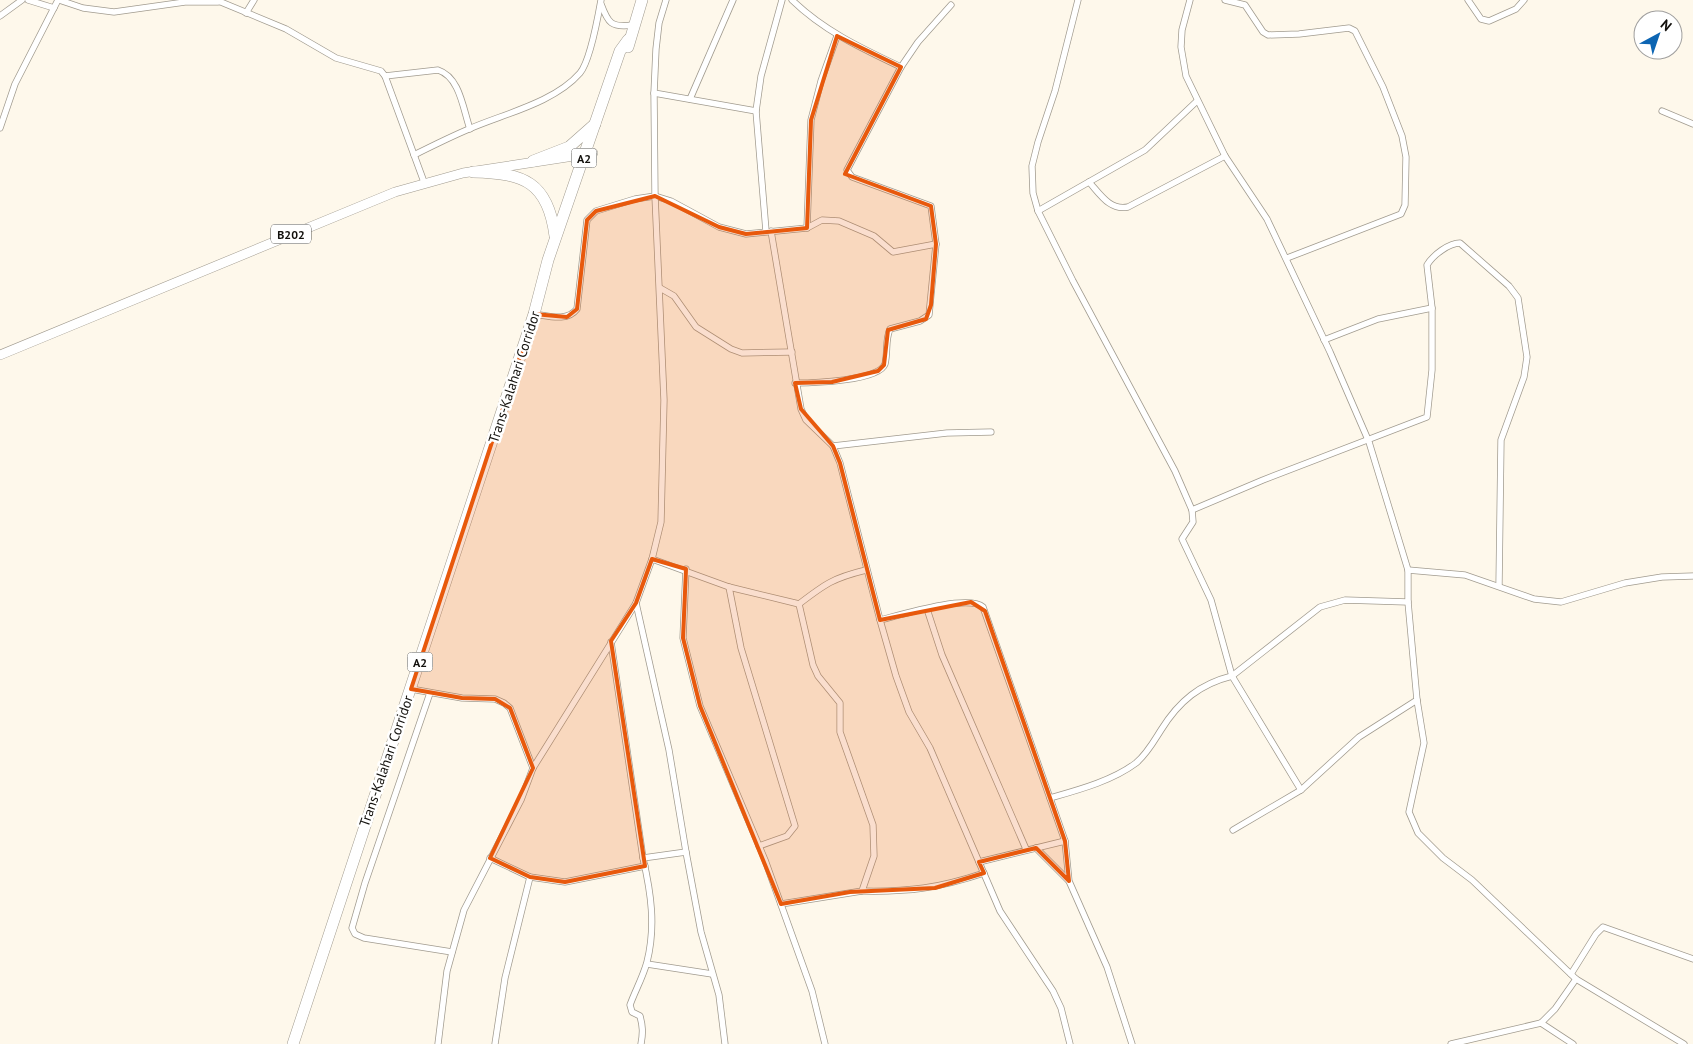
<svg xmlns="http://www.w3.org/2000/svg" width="1693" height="1044" font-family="'PT Sans',sans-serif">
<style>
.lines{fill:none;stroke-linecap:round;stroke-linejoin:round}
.street-casing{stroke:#a19b8f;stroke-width:7}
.primary-casing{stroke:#a19b8f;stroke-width:10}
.highway-casing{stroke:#a19b8f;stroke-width:12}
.street{stroke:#fff;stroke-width:5.5}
.primary{stroke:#fff;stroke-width:9}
.highway{stroke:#fff;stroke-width:11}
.marked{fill:#e8590c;fill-opacity:0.2;stroke:#e8590c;stroke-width:4;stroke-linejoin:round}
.labels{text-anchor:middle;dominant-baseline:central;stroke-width:5;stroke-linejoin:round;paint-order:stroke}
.shield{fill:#fff;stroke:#595855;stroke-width:1}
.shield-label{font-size:12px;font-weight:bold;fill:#12100c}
.street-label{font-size:14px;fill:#12100c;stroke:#fff}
</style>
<rect width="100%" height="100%" fill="#fef8eb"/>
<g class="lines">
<g class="street-casing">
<g id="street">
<path d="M 28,0 L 54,8"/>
<path d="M 59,0 L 83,8 L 114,12 L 185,2 L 218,2"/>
<path d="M 216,0 L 286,29 L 336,58 L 381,71 L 385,76 L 424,182"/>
<path d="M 792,0 C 824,31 861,48 901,67"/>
<path d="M 1078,0 L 1055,91 L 1038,142 L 1032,166 L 1033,193 L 1038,211 L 1073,281 L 1175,471 L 1192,510 L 1263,480 L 1427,417 L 1432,370 L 1432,308 L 1427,265 C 1433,255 1449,243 1460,243 L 1509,286 L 1518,298 L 1527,357 L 1524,377 L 1501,440 L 1499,586"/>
<path d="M 1190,0 L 1182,30 L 1181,47 L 1186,76 L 1225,156 L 1267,219 L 1330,352 L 1369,442 L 1408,570 L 1408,602 L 1417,700 L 1424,743 L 1409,812 L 1418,833 L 1443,858 L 1472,880 L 1576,979 L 1684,1044"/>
<path d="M 1225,0 L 1245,5 L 1263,32 L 1268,35 L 1299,34 L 1349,28 L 1355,31 L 1383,87 L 1402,136 L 1406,157 L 1405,205 L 1401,214 L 1287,258"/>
<path d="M 1468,0 L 1481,19 L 1489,21 L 1516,9 L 1524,0"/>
<path d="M 601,4 C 608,23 611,28 633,25"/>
<path d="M 246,13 L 254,0"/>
<path d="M 0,16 L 22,0"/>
<path d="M 385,76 L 438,70 C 460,77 463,109 470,129"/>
<path d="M 654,93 L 756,111"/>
<path d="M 690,99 L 733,0"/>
<path d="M 1662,111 L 1693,124"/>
<path d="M 0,128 L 15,84 L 58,0"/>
<path d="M 414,155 C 432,146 450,137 469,129 C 503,114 554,103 580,73 C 590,61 598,17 601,0"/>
<path d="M 1089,182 C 1100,194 1110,211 1128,207 L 1225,156"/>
<path d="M 1038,211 L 1145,150 L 1197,101"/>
<path d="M 807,228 L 811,120 L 821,81 L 837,36"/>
<path d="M 766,231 L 756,111 L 761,76 L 782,0"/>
<path d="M 771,231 L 801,409 L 806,420 L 833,446 L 840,463 L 880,620 L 896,676 L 909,712 L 930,748 L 1000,911 L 1053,991 L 1061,1008 L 1070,1044"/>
<path d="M 660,288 L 674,296 L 696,327 L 731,349 L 742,353 L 792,352"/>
<path d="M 534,314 C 549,316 567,322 577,309 L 587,220 L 596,211 L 635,199 L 655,196 L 671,201 L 719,227 L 746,234 L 807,228 L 822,220 L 839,221 L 874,236 L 893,252 L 936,244"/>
<path d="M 1324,340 L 1378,319 L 1432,308"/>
<path d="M 795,383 C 812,383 879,381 885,364 C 888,352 885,340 890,329 L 920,321 L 929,315 L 936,244 L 931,206 L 852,177 L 847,170 L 901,67 L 918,42 L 951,5"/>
<path d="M 833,446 L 947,433 L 991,432"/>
<path d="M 1192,510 L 1193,522 L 1182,539 L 1211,600 L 1232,676 L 1301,790"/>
<path d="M 652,559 L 729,587 L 799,604 C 825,584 833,578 866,570"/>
<path d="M 686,569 L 683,638 L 700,706 L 765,860 L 812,991 L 825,1044"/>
<path d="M 1408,570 L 1465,575 L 1534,599 L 1561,602 L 1625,583 L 1662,577 L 1693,576"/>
<path d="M 729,587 L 741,648 L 795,826 L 787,836 L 759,846"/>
<path d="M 636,603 L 669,750 L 686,852"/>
<path d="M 927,609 L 942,655 L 1026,849"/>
<path d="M 880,620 C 900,615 968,594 983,607 L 1065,841 L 1069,881 L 1107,967 L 1132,1044"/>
<path d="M 611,642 L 643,858 L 686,852 L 701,932 L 719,995 L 725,1044"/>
<path d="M 411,689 L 462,698 L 495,699 L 504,703 L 510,708 L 533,768"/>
<path d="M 430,693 L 365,883 L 352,928 L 355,934 L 364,938 L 452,952"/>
<path d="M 1050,798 C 1078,790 1112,781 1136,763 C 1147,754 1154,741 1161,730 C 1179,701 1200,684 1232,676 L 1320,607 L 1345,600 L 1408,602"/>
<path d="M 1233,830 L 1301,790 L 1359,737 L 1417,700"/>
<path d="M 1036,848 L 1068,880"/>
<path d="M 490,858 L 530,877 L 565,882 L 645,866"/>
<path d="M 979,862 L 1065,841"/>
<path d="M 862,891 C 909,892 939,888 984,873"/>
<path d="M 781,904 L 862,891 L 874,856 L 873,825 L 840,732 L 840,703 L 818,676 L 813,665 L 799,604"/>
<path d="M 647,964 L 712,974"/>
<path d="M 1571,974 L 1596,934 L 1603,927 L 1693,959"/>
<path d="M 1541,1023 L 1573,1044"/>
<path d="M 438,1044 L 447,971 L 464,910 L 521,800 L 533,768 L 636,603 L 652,559 L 661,522 L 664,400 L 655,196 L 654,93 L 656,49 L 659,23 L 666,0"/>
<path d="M 495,1044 L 505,978 L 530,877"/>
<path d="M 641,1044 C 643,1033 643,1027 640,1016 L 632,1012 L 630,1005 C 635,991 643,977 647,962 C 656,926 651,893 643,858"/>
<path d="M 1451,1044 L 1541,1023 L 1555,1009 L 1576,979"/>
</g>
</g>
<g class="primary-casing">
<path id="primary" d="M 0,355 L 395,192 L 463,173 L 593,153"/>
</g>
<g class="highway-casing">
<g id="highway">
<path d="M 628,47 L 642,0"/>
<path d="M 533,161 L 569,147 L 595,124"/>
<path d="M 473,172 C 524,173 548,182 555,236"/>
<path d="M 293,1044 L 534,314 L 548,260 L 620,51 L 628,40"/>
</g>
</g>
<use href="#street" class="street"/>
<use href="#primary" class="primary"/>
<use href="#highway" class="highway"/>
</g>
<path class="marked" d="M 837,36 L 901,67 L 845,174 L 931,206 L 936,244 L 931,305 L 926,319 L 888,330 L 884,365 L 878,371 L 832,382 L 795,383 L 801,409 L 833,446 L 840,463 L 880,620 L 971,602 L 985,611 L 1065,841 L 1069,881 L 1036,848 L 979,862 L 984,873 L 935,888 L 850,892 L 781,904 L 700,706 L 683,638 L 686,569 L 652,559 L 636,603 L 611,641 L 645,866 L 565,882 L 530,877 L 490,858 L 533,768 L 510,708 L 495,699 L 462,698 L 411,689 L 534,314 L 567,317 L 577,309 L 587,220 L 596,211 L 655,196 L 719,227 L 746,234 L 807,228 L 811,120 Z"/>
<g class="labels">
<g class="shield">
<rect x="571.5" y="148.5" width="25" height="19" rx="4"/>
<rect x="271" y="224.5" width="40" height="19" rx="4"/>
<rect x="407.5" y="652.5" width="25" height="19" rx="4"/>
</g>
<g class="shield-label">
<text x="584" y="158">A2</text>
<text x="291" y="234">B202</text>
<text x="420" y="662">A2</text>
</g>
<g class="street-label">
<text transform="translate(514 377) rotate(-72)">Trans-Kalahari Corridor</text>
<text transform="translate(386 761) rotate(-71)">Trans-Kalahari Corridor</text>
</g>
</g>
<g transform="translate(1658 35) rotate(40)"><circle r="24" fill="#ffffff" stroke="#a09f9e"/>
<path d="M0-4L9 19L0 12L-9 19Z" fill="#0c65b3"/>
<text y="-8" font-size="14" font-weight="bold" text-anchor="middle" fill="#12100c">N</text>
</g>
</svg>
